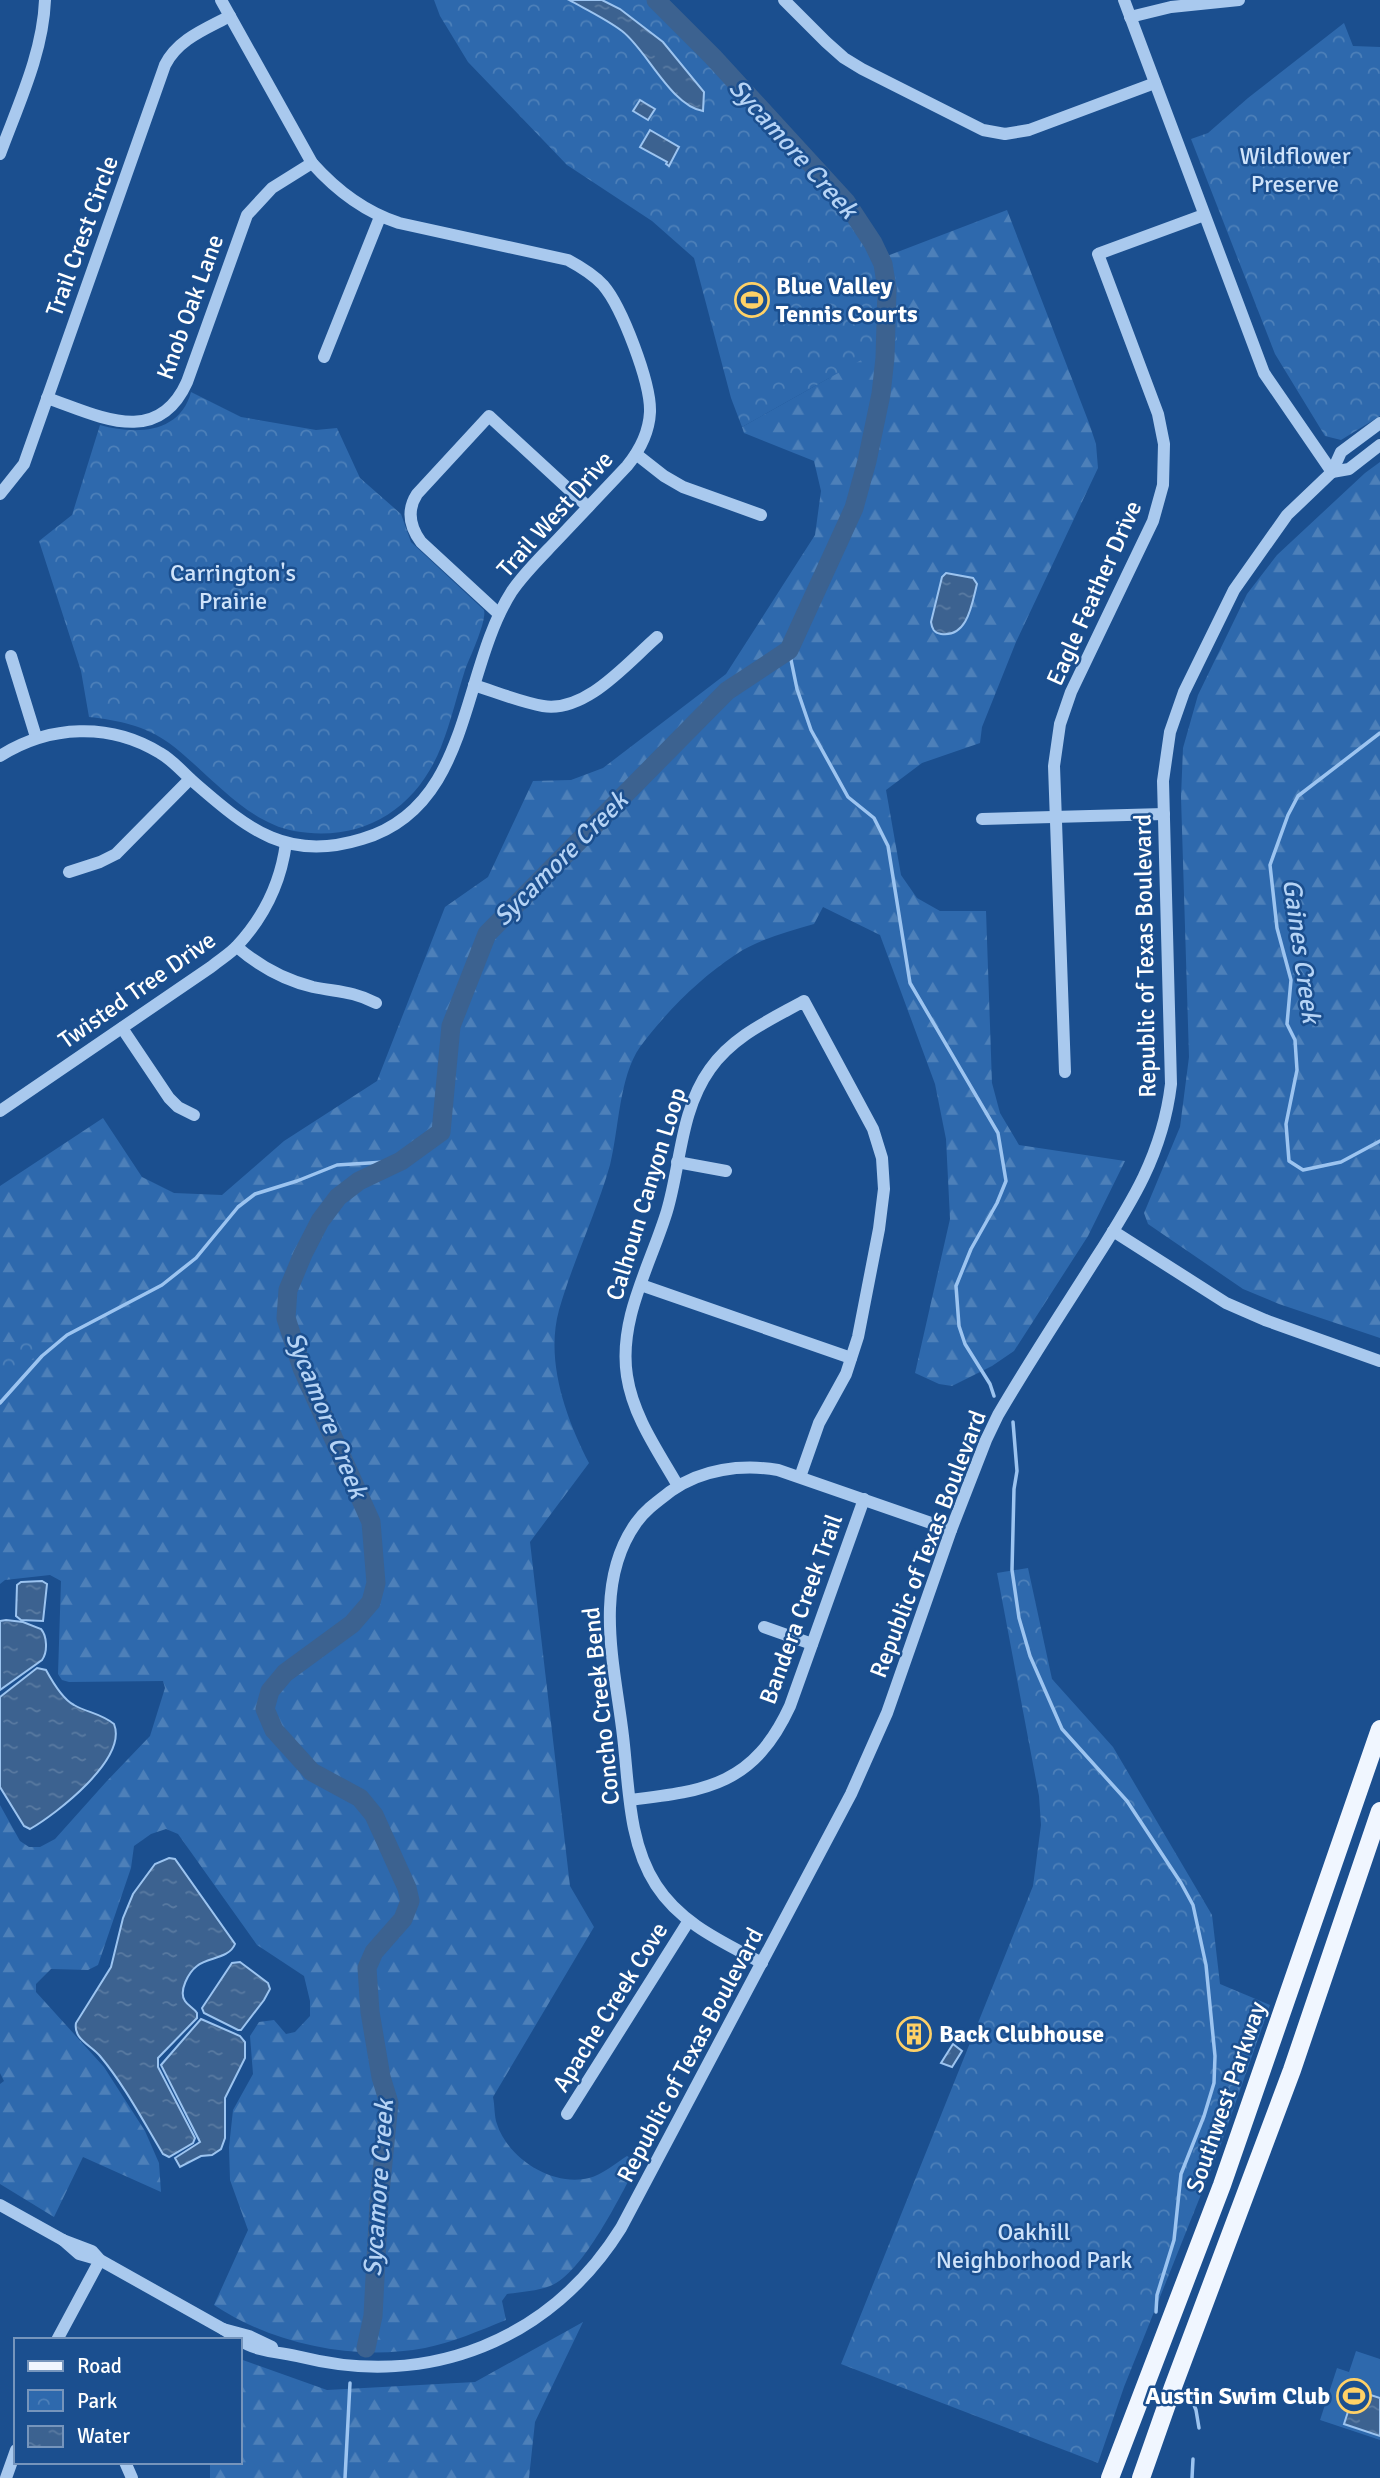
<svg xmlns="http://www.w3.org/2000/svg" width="1380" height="2478" font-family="Signika,sans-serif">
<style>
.grass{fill:#2e69ad}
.forest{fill:url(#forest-firs)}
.park{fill:url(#park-crowns)}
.water{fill:url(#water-ripples);stroke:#9cc4f0;stroke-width:2}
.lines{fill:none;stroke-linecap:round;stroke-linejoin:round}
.stream{stroke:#9cc4f0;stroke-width:3.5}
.river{stroke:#3c6290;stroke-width:19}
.minor{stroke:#a9c9ee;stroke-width:12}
.major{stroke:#f0f6ff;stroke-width:18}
.labels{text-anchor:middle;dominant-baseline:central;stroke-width:5;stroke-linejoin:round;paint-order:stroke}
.park-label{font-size:24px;fill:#cfe3fa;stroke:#1b4f8f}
.street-label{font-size:24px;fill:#fff;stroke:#1b4f8f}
.poi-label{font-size:24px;font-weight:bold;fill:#fff;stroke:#1b4f8f;text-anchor:start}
.water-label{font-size:26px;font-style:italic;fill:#b5d3f5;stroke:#1b4f8f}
</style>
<defs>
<pattern id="forest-firs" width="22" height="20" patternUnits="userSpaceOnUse" patternTransform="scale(1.75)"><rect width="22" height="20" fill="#2e69ad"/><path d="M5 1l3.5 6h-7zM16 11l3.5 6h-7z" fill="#4d80b9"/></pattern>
<pattern id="park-crowns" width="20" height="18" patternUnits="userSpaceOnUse" patternTransform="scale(1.75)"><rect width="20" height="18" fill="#2e69ad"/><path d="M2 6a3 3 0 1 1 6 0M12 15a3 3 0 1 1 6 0" fill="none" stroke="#4d80b9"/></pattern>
<pattern id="water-ripples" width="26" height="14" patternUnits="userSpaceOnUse" patternTransform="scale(1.75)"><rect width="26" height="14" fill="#3c6290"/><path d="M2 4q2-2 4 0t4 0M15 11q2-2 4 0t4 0" fill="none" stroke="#597aa1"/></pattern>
</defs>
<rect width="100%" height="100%" fill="#1b4f8f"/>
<path class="grass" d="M 1356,2351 L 1380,2359 L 1380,2440 L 1320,2420 L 1337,2368 L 1349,2372 Z"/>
<g class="forest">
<path d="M 1007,210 L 1089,423 L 1096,444 L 1098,468 L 1016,642 L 982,727 L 980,743 L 922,763 L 886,790 L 901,875 L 917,898 L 940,911 L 986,911 L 992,1083 L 1000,1113 L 1019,1145 L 1125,1161 L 1088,1236 L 1014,1351 L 992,1366 L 952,1386 L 939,1384 L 915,1373 L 950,1219 L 946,1139 L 935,1084 L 880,935 L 823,907 L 814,924 C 787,932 759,939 735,955 C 700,978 665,1013 640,1047 C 619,1077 619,1129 610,1165 C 596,1214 573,1261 559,1310 C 545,1361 566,1418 589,1463 L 530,1542 L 570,1886 L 594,1927 L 493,2097 C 495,2106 494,2116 497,2124 C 508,2159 553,2187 589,2178 C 602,2175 616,2163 627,2156 L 638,2163 C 621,2194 583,2274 550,2286 C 537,2291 521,2292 507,2294 L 502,2301 L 506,2320 C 479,2331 453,2342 425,2348 C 355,2361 274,2345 214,2305 L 248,2230 L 230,2180 L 229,2147 L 233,2110 L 253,2074 L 250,2036 L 259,2022 L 274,2020 L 286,2034 L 295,2032 L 310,2016 L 310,2001 L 304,1976 L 257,1945 L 178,1834 L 166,1829 L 151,1834 L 134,1846 L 131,1868 L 98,1965 L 88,1970 L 51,1969 L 36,1984 L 36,1992 L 104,2067 L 145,2131 L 159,2163 L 161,2192 L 83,2157 L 54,2217 L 0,2184 L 0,2084 L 4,2081 L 0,2073 L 0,1805 L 20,1841 L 29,1847 L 40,1847 L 55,1839 L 106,1782 L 150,1736 L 165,1688 L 163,1681 L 69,1682 L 62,1680 L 58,1674 L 61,1581 L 50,1575 L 5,1580 L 0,1584 L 0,1186 L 103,1118 L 142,1177 L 174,1193 L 222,1195 L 284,1141 L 377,1081 L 445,907 L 488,877 L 533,781 L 571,780 L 603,768 L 726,674 L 815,535 L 821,491 L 814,461 L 744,433 L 742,427 L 829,378 L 875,272 L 887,256 Z"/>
<path d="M 1380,462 L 1380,1338 L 1279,1304 L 1243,1289 L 1148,1224 L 1144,1213 L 1180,1127 L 1189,1057 L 1181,797 L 1183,748 L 1198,695 L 1247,594 L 1277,555 L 1365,473 Z"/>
<path d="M 583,2322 L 535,2422 L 529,2478 L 210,2478 L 210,2462 L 240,2462 L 240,2359 L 327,2390 L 475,2382 Z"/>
</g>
<g class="park">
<path d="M 434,0 L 663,0 C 710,47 755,94 800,143 C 831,176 876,223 892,266 C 901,288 897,317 897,340 L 742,427 L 731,398 L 694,258 L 652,221 L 567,165 L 468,62 L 440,16 Z"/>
<path d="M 1344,23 L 1353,46 L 1380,47 L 1380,416 L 1341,440 L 1325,436 L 1275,354 L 1191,139 L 1208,133 L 1248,98 Z"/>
<path d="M 191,392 L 241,417 L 316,430 L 337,428 L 360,478 L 401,514 L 411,542 L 484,610 C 487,621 470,657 465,670 C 457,695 451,722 441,747 C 416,810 362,843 294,831 C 245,822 208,772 169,743 C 146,726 117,720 89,717 L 81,671 L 39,541 L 72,515 L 100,425 C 135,435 180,434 191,392 Z"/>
<path d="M 0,1342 L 47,1343 L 0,1394 Z"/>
<path d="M 1028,1568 L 1052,1679 L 1113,1747 L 1212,1915 L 1220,1984 L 1270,2005 L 1220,2147 L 1124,2387 L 1098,2463 L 841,2364 L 1033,1886 L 1041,1825 L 1039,1796 L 997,1573 Z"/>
</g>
<g class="water">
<path d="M 569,0 L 602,0 L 620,9 L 663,42 L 704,92 L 703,111 C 670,105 647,50 622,31 C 606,19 587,10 569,0 Z"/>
<path d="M 640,100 L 655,109 L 648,120 L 633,111 Z"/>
<path d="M 650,130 L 679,147 L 669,166 L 666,164 L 667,162 L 640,147 Z"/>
<path d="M 946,573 L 973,578 L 977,584 C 972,603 968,638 941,634 C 934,633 932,629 931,622 L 942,577 Z"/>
<path d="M 21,1582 L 42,1581 L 47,1584 L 43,1621 L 21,1620 L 16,1616 L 17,1585 Z"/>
<path d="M 6,1620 L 23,1622 L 41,1629 C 47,1636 48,1652 42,1660 L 0,1690 L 0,1621 Z"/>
<path d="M 37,1668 L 46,1670 C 52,1681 62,1699 74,1705 C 88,1713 100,1713 114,1724 C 128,1759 56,1814 30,1829 L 24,1826 L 0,1787 L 0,1697 Z"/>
<path d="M 169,1858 L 175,1859 L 235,1944 C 229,1959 208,1957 197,1966 C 189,1972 178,1991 185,2001 C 188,2006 194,2008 197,2013 L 197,2018 L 158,2058 L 158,2067 L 195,2138 L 193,2143 L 169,2157 L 163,2154 C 143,2121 125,2086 100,2056 C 91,2045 73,2039 76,2023 L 111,1967 L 123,1918 L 133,1894 L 155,1864 Z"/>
<path d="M 240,1962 L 268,1983 L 270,1989 L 264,2000 L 241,2030 L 238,2030 L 204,2013 L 202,2008 L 232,1963 Z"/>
<path d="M 201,2019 L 240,2036 L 245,2042 L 245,2058 L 225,2098 L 225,2138 L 221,2149 L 212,2155 L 201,2156 L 180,2167 L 175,2158 L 200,2142 L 161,2065 Z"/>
<path d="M 953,2044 L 962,2051 L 952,2067 L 941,2063 Z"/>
<path d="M 1355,2390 L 1380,2398 L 1380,2436 L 1344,2424 Z"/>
</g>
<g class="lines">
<g class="stream">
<path d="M 789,650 L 797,689 L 811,730 L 848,797 L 874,818 L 888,846 L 910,983 L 998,1133 L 1006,1181 L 997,1203 L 971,1249 L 956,1286 L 959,1326 L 965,1344 L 990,1384 L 994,1396"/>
<path d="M 1380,733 L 1298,796 L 1288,815 L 1270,865 L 1277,928 L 1291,980 L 1287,1024 L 1295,1040 L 1297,1070 L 1286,1124 L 1289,1161 L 1303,1170 L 1341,1162 L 1380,1141"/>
<path d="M 0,1403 L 42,1356 L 67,1335 L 162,1285 L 196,1258 L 238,1207 L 255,1194 L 297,1181 L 337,1165 L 401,1161"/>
<path d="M 1013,1422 L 1017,1471 L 1014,1489 L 1012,1570 L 1019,1618 L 1030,1656 L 1062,1729 L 1127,1801 L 1181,1883 L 1193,1905 L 1206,1965 L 1215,2056 L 1214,2083 L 1204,2116 L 1181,2174 L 1174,2240 L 1157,2295 L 1156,2312"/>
<path d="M 1187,2388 L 1196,2410 L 1199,2428"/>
<path d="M 345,2478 L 350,2383"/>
<path d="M 1192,2478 L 1193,2459"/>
</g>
<path class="river" d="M 366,2348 L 373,2316 L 379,2202 L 389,2103 L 381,2077 L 370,2012 L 367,1968 L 374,1952 L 403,1919 L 410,1901 L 407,1888 L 374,1815 L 360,1798 L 312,1772 L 274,1730 L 265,1709 L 270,1691 L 285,1673 L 352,1624 L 371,1602 L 376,1583 L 371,1522 L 302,1368 L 286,1318 L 288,1290 L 303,1254 L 320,1221 L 338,1197 L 359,1181 L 401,1161 L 441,1132 L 451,1026 L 487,934 L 727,691 L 789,650 L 854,508 L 867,461 L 881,394 L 885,358 L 887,289 L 883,264 L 873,243 L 846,202 L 713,57 L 656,0"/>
<g class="minor">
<path d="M 784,0 L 826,42 L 844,58 L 862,69 L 983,130 L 1005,134 L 1029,130 L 1155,83"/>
<path d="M 1124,0 L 1264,373 L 1332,472"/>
<path d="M 1130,17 L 1171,7 L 1239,0"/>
<path d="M 0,154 C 18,105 43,53 45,0"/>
<path d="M 324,357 L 380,217"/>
<path d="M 47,398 C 97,415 157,449 187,382 L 247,215 L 272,188 L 312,163"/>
<path d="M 636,454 L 664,476 L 683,487 L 761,515"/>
<path d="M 1332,472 L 1349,469 L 1380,445"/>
<path d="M 0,494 L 24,464 L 165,65 C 178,39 206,29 230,16"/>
<path d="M 499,614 L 421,542 C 410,527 406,511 417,494 L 489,416 L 588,507"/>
<path d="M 11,656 L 36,737"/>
<path d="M 474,685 C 496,692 520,702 543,706 C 586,713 627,663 657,637"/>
<path d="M 0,756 C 49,725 110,722 160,753 C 174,761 184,774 196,784 C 249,830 288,862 362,839 C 472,807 460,672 512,591 C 525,572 542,556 558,539 C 581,515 604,490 627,466 C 640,450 649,433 650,412 C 651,383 622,307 603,285 C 593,274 581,267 568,260 L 399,223 C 365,212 336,190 312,163 L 221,0"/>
<path d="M 982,819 L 1164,814"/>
<path d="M 69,872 L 100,862 L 116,854 L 190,779"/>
<path d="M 237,947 C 259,966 284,980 313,987 C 337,992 353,991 376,1003"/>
<path d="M 122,1028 L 169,1098 L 178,1107 L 194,1115"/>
<path d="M 1065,1072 L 1054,766 L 1060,724 L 1071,692 L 1153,521 L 1163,485 L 1164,444 L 1158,414 L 1098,254 L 1204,215"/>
<path d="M 0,1111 L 211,967 C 219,960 230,954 237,946 C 264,917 281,881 286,843"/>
<path d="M 677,1162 L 726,1171"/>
<path d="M 1113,1231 L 1226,1303 L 1265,1320 L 1380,1361"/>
<path d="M 641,1285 L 851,1358"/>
<path d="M 678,1486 C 658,1451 633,1416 627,1376 C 618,1319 651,1264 667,1211 C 681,1164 680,1111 710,1069 C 733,1036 770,1020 804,1001 L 873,1129 L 882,1158 L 884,1189 L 879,1229 L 858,1337 L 846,1374 L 819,1423 L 800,1477"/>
<path d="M 764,1627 L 812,1644"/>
<path d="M 630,1800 C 708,1791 754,1784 790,1706 L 864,1499"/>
<path d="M 762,1963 C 723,1942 681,1924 656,1885 C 628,1842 629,1786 623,1736 C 615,1667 592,1585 636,1523 C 645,1510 658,1501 671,1491 C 701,1469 742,1464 778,1470 L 951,1530"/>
<path d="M 567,2114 L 688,1922"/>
<path d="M 0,2205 L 63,2240"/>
<path d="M 100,2260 L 92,2251 L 63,2240 L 79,2254 L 100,2260 L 223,2329"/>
<path d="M 57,2340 L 100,2260"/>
<path d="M 240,2340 C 257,2352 281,2352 301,2357 C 429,2389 551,2340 621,2228 L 851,1794 L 887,1713 L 951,1530 L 986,1440 L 998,1415 C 1026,1367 1056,1321 1086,1274 C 1126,1211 1162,1160 1171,1084 L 1163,781 L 1170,732 L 1184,692 L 1234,590 L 1287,515 L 1332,472 L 1341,452 L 1380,423"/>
<path d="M 240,2340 L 223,2329 L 249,2336 L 272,2347"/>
<path d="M 125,2462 L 132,2478"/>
<path d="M 6,2478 L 16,2450"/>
</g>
<g class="major">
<path d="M 1110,2478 L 1222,2185 L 1380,1729"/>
<path d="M 1141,2478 L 1173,2387 L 1292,2070 L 1380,1811"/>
</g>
</g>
<defs>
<g id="stadium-ring" transform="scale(1.75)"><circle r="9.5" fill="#1b4f8f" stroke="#ffd166" stroke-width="1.5"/><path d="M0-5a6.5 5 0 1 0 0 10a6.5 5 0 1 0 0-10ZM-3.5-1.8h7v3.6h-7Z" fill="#ffd166"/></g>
<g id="building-ring" transform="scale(1.75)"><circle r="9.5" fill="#1b4f8f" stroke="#ffd166" stroke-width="1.5"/><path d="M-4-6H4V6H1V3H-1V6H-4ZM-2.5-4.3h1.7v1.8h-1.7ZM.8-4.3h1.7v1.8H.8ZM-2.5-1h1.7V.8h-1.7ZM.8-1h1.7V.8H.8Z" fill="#ffd166"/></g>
</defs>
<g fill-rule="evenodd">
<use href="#stadium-ring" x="752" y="300"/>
<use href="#building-ring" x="914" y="2034"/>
<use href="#stadium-ring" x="1354" y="2396"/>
</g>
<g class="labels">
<g class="park-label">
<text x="1295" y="156">Wildflower<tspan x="1295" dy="28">Preserve</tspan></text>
<text x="233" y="573">Carrington's<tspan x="233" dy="28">Prairie</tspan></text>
<text x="1034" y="2232">Oakhill<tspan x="1034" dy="28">Neighborhood Park</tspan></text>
</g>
<g class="street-label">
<text transform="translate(82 236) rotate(-70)">Trail Crest Circle</text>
<text transform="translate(190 307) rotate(-70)">Knob Oak Lane</text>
<text transform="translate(555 514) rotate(-48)">Trail West Drive</text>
<text transform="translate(1094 593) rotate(-66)">Eagle Feather Drive</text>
<text transform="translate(1145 956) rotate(-91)">Republic of Texas Boulevard</text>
<text transform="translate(137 990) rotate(-35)">Twisted Tree Drive</text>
<text transform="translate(646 1194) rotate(-73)">Calhoun Canyon Loop</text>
<text transform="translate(928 1544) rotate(-69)">Republic of Texas Boulevard</text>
<text transform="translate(801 1609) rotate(-70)">Bandera Creek Trail</text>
<text transform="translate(601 1706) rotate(-96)">Concho Creek Bend</text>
<text transform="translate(610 2007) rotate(-58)">Apache Creek Cove</text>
<text transform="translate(690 2055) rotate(-62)">Republic of Texas Boulevard</text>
<text transform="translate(1226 2097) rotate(-71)">Southwest Parkway</text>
</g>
<g class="poi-label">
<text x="776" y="286">Blue Valley<tspan x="776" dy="28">Tennis Courts</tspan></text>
<text x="939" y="2034">Back Clubhouse</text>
<text x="1330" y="2396" text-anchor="end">Austin Swim Club</text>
</g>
<g class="water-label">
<text transform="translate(793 149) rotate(48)">Sycamore Creek</text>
<text transform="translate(561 859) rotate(-45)">Sycamore Creek</text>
<text transform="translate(1301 951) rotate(82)">Gaines Creek</text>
<text transform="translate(326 1415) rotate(68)">Sycamore Creek</text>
<text transform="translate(379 2188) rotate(-86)">Sycamore Creek</text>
</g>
</g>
<rect x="14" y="2338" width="228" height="126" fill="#1b4f8f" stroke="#7695bc" stroke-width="2"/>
<rect x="28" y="2361" width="35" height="10" fill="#f0f6ff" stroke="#7695bc" stroke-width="2"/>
<text x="77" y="2373" font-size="21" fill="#ffffff">Road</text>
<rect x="28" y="2390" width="35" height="21" fill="url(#park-crowns)" stroke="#7695bc" stroke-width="2"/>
<text x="77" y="2408" font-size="21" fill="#ffffff">Park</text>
<rect x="28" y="2426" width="35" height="21" fill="url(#water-ripples)" stroke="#7695bc" stroke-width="2"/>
<text x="77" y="2443" font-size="21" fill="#ffffff">Water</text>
</svg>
